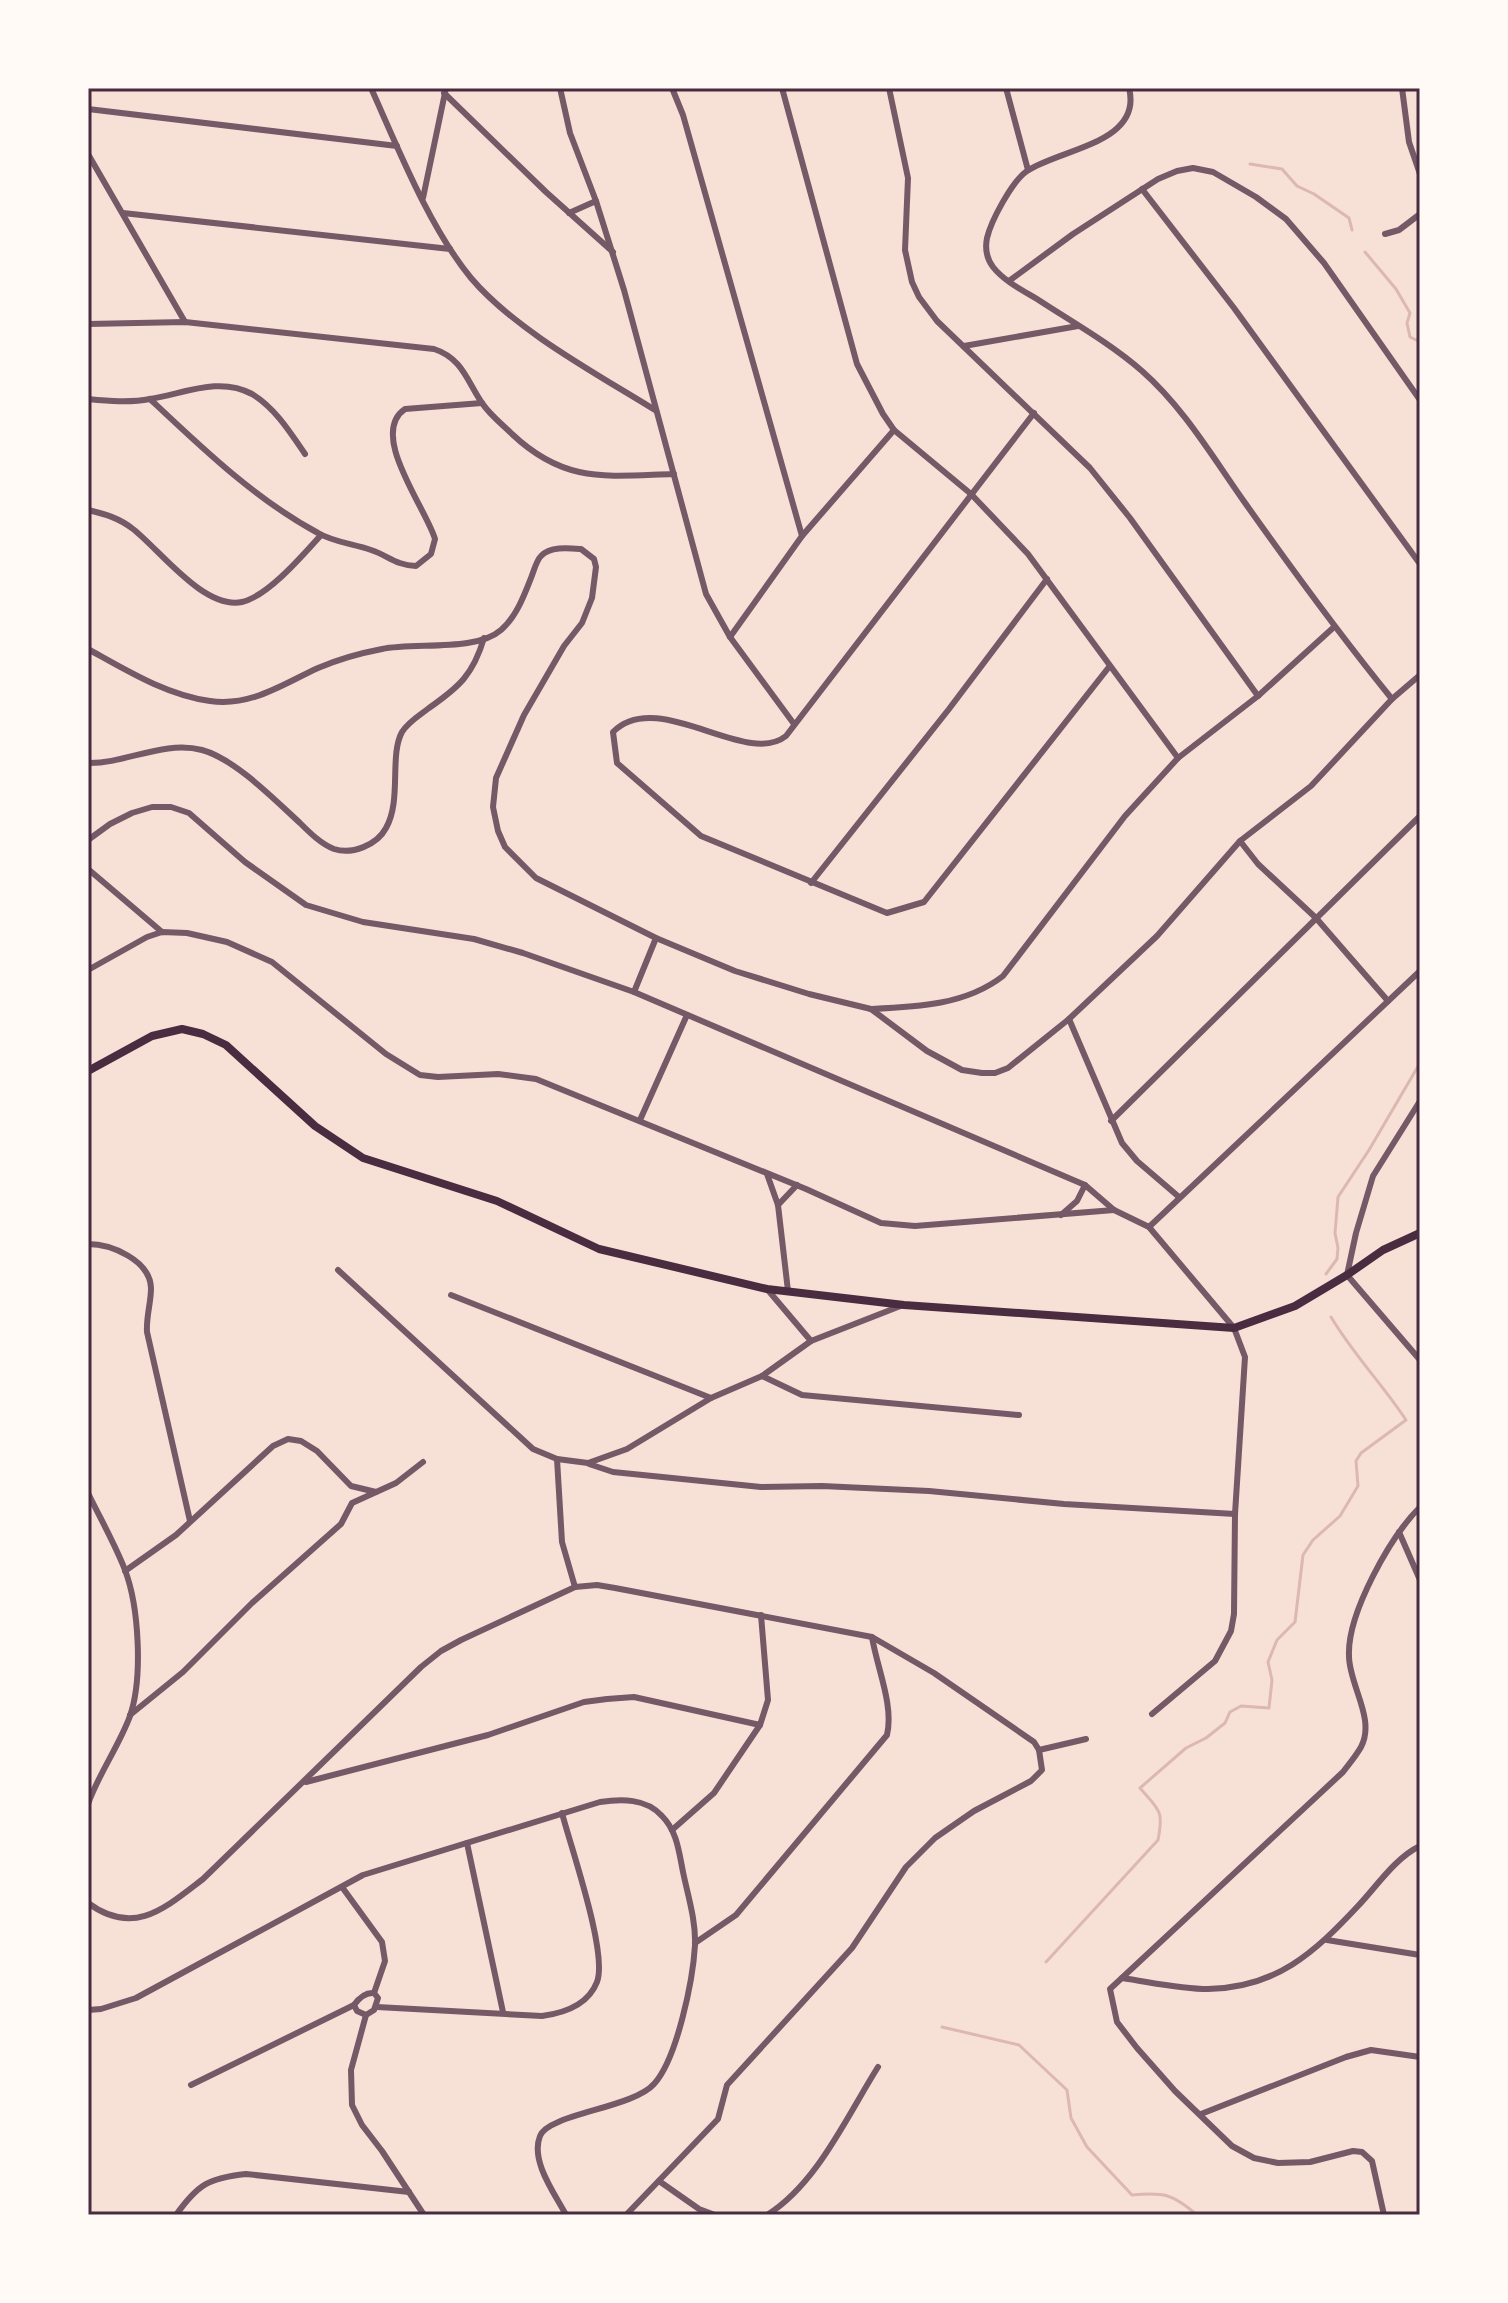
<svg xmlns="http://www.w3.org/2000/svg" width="1508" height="2303" font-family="Barlow,sans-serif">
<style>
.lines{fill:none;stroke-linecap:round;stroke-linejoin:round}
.stream{stroke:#dcb8b0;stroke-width:3}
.minor{stroke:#755966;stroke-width:6}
.secondary{stroke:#4a2c40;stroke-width:8}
.neatline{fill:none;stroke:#4a2c40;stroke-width:3}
</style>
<rect width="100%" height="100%" fill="#f7e1d7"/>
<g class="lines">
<g class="stream">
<path d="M 1250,164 L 1282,169 L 1297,186 L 1314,194 L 1349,218 L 1352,230"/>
<path d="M 1365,252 L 1396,289 L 1410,313 L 1407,323 L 1410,337 L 1420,342"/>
<path d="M 1326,1274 L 1337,1259 L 1338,1248 L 1335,1233 L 1338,1197 L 1369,1150 L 1420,1063"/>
<path d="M 1046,1962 L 1158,1840 C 1164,1810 1159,1810 1140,1788 L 1186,1748 L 1206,1738 L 1225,1723 L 1230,1712 L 1241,1706 L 1269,1708 L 1272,1680 L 1268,1662 L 1277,1640 L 1295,1622 L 1303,1555 L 1313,1540 L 1340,1516 L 1358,1486 L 1356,1461 L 1361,1453 L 1406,1420 C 1383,1385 1353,1354 1331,1317"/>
<path d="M 942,2027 L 1019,2045 L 1067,2090 L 1071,2118 L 1087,2147 L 1132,2195 C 1164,2192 1173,2194 1197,2215"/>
</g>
<g class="minor">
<path d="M 371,88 C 398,148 429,227 471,278 C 515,330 597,374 655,410"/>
<path d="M 560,88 L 570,133 L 596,201 L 624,290 L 706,594 L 730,637 L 794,724"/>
<path d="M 672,88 L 683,115 L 802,536"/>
<path d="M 782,88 L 857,364 L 883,414 L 894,430 L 971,494 L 1028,554 L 1178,758"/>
<path d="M 889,88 L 908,178 L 905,250 L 912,282 L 919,297 L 937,321 L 1090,468 L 1130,518 L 1258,696"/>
<path d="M 1006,88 L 1028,170"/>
<path d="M 1129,88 C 1143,143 1060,149 1027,171 C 1012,181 991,221 987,238 C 985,248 987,259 993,267 C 1004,281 1022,290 1037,299 C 1072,322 1110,343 1142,371 C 1183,407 1212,456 1243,500 C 1291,568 1339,634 1392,699"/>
<path d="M 1402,88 L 1409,142 L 1420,174"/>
<path d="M 444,93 L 546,192 L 613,252"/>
<path d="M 88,109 L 397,146"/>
<path d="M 88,154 L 185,322"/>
<path d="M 1142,189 L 1234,308 L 1420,564"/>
<path d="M 423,198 L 446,88"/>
<path d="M 123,213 L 450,249"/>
<path d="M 569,213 L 596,201"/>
<path d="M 1385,234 L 1399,230 L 1420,214"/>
<path d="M 1009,281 L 1073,234 L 1158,179 L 1177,171 L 1193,168 L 1213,172 L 1256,197 L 1286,219 L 1324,263 L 1420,400"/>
<path d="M 88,324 L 185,322 L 434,349 C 462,358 467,381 482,403 C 490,415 502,424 512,434 C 565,484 606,476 674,474"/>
<path d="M 964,346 L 1078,326"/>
<path d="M 88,399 C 108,401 130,403 150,399 C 183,394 219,376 252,394 C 275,408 290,432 305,454"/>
<path d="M 150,399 C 202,448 255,499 318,533 C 333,542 354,544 371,550 C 389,556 395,565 416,566 L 431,554 L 435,539 C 426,508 368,434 405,409 L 482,403"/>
<path d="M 1034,413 L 786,736 C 746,768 658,687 613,732 L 617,763 L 701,836 L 887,913 L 924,902 L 1109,667"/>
<path d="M 88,510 C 105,514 119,518 133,529 C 160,550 204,610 242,602 C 268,596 303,555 321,535"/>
<path d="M 730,637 L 802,536 L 894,430"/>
<path d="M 88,649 C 126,670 166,695 210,701 C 251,707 283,684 318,668 C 339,659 361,653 382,649 C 415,642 476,652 501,630 C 516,617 524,596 531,578 C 534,571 536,561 541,556 C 550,546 569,548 581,549 L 594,559 L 596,567 L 592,598 L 582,623 L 564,646 L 524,715 L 496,778 L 493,807 L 498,831 L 505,847 L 536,878 L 656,938 L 735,971 L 809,994 L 871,1009 L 927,1051 L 962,1070 L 982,1073 L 995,1073 L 1008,1068 L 1069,1019 L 1157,936 L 1240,841 L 1311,786 L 1392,699 L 1420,675"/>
<path d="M 88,763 C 125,764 163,740 202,750 C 235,759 275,800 300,823 C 309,832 321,844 334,849 C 352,855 377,845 386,828 C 402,800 389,756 402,732 C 408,722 420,715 429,708 C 459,687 473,675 484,638"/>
<path d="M 88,840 L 110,824 L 132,813 L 152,807 L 171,807 L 189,813 L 245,862 L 306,905 L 363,922 L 474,939 L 523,953 L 634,992 L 1085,1185 L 1114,1210 L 1149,1227 L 1234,1328 L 1245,1357 L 1235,1514 L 1234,1614 L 1231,1631 L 1215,1661 L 1152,1714"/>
<path d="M 1240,841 L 1258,864 L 1316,918 L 1388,1001"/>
<path d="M 88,869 L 162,932"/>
<path d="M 811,883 L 949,709 L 1047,579"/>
<path d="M 88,970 L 147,937 L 162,932 L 187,933 L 227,942 L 272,962 L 386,1054 L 420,1075 L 438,1077 L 498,1074 L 536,1079 L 806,1189 L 881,1223 L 915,1226 L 1114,1210"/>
<path d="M 634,992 L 656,938"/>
<path d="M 871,1009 C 917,1007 966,1005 1003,976 L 1125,816 L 1178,758 L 1258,696 L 1334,627"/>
<path d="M 1069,1019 L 1122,1143 L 1137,1161 L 1179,1197"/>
<path d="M 1420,1101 L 1373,1176 L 1356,1233 L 1347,1275 L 1420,1360"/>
<path d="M 640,1120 L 687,1015"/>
<path d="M 1111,1121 L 1420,816"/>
<path d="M 767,1174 L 778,1205 L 788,1291"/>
<path d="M 778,1205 L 797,1185"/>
<path d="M 1061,1215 L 1077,1201 L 1085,1185"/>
<path d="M 1149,1227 L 1420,971"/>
<path d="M 88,1244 C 111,1244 150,1260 151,1288 C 151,1303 146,1317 147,1332 L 190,1521"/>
<path d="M 338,1270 L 533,1449 L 557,1459 L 588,1463 L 627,1449 L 711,1398 L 762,1376 L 811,1341 L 903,1305"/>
<path d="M 767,1289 L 811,1341"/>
<path d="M 451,1295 L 711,1398"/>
<path d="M 762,1376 L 802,1395 L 1019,1415"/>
<path d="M 557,1459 L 562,1542 L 575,1587"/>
<path d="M 589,1464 L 613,1472 L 761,1487 L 822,1486 L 929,1491 L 1064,1504 L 1235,1514"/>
<path d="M 88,1493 C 100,1518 115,1544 125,1570 C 139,1607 143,1678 130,1716 C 119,1746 99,1773 88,1804"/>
<path d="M 1399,1532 L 1420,1580"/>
<path d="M 125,1571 L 176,1535 L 273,1446 L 288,1439 L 301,1441 L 317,1451 L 351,1486 L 376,1492"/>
<path d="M 130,1715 L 183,1672 L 252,1603 L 341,1524 L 352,1503 L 396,1483 L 423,1462"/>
<path d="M 1039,1750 L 1086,1739"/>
<path d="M 306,1782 L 488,1735 L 584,1702 L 607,1699 L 634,1697 L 760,1725"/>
<path d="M 672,1830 L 714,1793 L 760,1725 L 768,1700 L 761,1615"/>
<path d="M 467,1843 L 503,2012"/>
<path d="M 342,1887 L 382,1942 L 385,1961 L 374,1993"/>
<path d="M 88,1903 C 134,1937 165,1908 203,1879 L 421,1667 L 441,1651 L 461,1640 L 575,1587 L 597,1585 L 615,1588 L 872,1637 L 934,1673 L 1034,1742 L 1039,1750 L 1042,1770 L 1031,1781 L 974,1811 L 935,1838 L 906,1867 L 852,1948 L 727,2085 L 718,2119 L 626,2215"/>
<path d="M 1327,1940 L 1420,1955"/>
<path d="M 695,1943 L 736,1915 L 887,1735 C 894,1705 877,1668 872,1637"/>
<path d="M 1122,1978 C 1150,1982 1180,1989 1208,1989 C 1276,1988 1314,1953 1358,1906 C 1377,1886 1395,1858 1420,1846"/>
<path d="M 374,1993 L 378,1998 L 374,2010 L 366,2015 L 357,2011 L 354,2005 C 359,1998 365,1992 374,1993 Z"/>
<path d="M 377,2007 L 542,2016 C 565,2013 588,2005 597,1982 C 608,1953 571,1848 562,1813"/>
<path d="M 88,2010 L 101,2009 L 136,1998 L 363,1875 L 600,1802 C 621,1799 646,1798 662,1816 C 677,1831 679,1852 683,1872 C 688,1896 696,1921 695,1945 C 693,1980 677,2059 654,2084 C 633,2108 548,2114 540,2136 C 530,2161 555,2194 566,2215"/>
<path d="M 366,2015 L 351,2070 L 352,2105 L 362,2125 L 382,2151 L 424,2215"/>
<path d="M 191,2085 L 354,2005"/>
<path d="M 1201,2114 L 1346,2057 L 1371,2050 L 1420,2057"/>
<path d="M 659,2181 L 699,2209 L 715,2215"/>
<path d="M 176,2215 C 198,2184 209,2178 246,2174 L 409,2192"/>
<path d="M 767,2215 C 817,2184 847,2116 878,2067"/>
<path d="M 1384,2215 L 1372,2161 L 1362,2152 L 1353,2151 L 1310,2162 L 1278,2163 L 1254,2158 L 1232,2146 L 1175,2091 L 1137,2048 L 1117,2022 L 1110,1989 L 1343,1772 C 1349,1764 1356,1756 1361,1747 C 1376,1719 1349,1685 1349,1656 C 1347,1614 1390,1537 1420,1507"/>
</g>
<path class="secondary" d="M 88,1071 L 152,1036 L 182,1029 L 203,1034 L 226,1045 L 315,1126 L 363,1158 L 497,1201 L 599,1249 L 767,1289 L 904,1305 L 1234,1328 L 1295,1306 L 1347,1275 L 1383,1250 L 1420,1233"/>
</g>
<rect width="1508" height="2303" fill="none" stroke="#fffaf5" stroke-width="180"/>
<rect x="90" y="90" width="1328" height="2123" class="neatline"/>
</svg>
